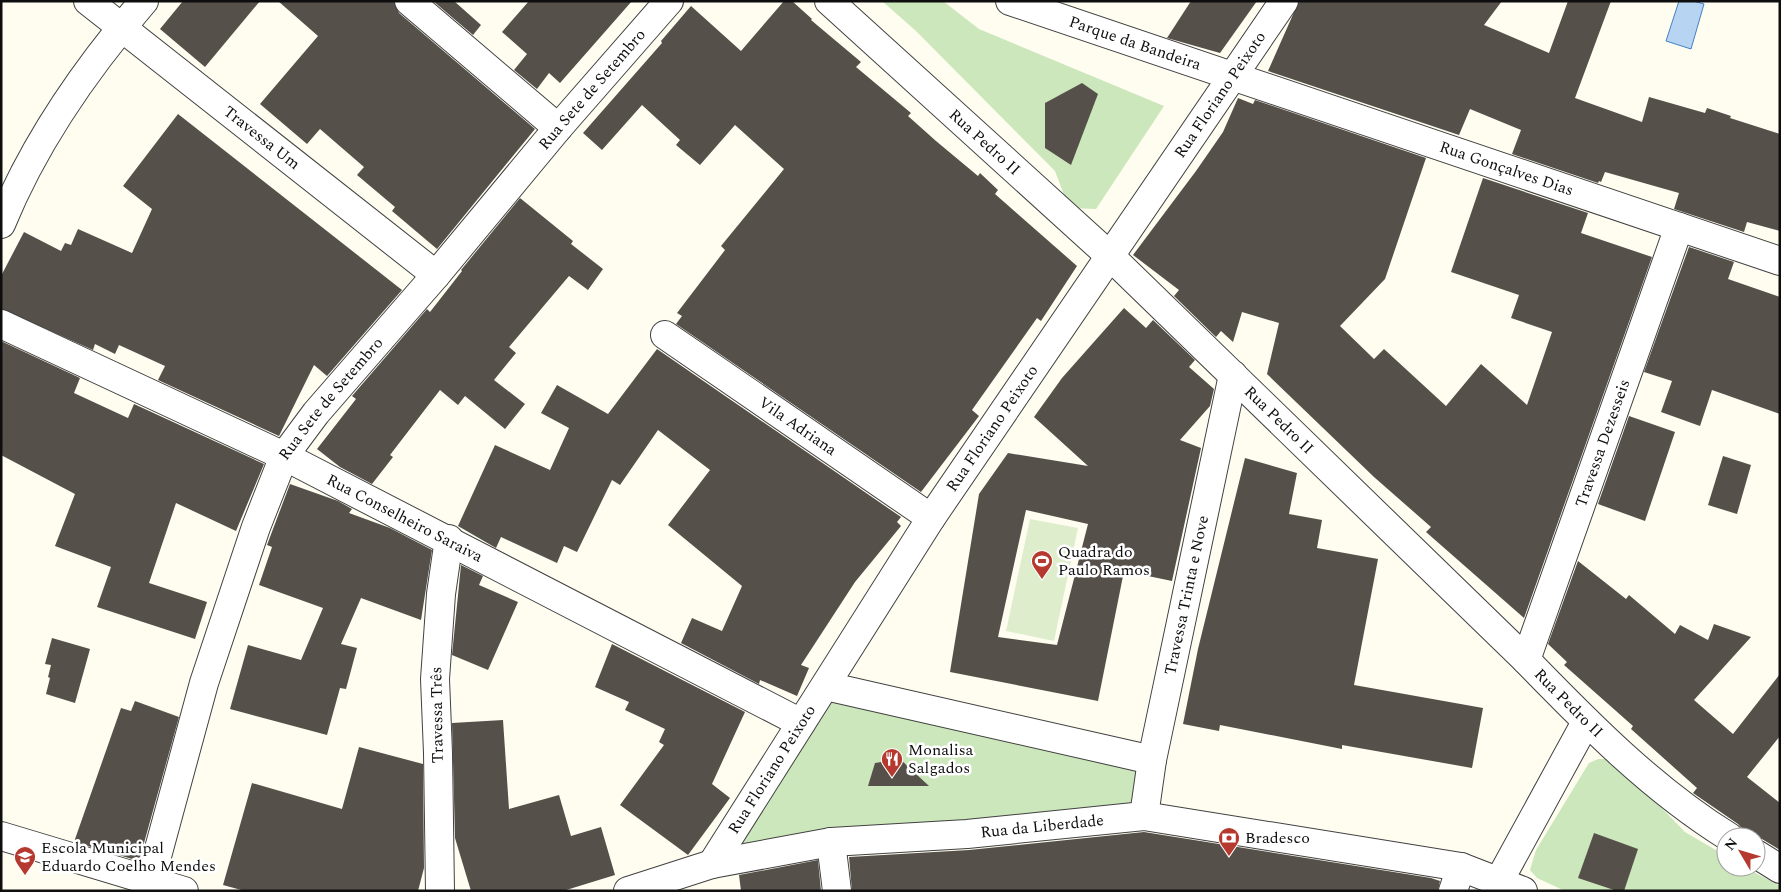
<svg xmlns="http://www.w3.org/2000/svg" width="1781" height="892" font-family="Spectral,serif">
<style>
.green{fill:#cce7bb}
.pitch{fill:#deeecc}
.water{fill:#b7d5f2;stroke:#4380c5}
.building{fill:#56504b;fill-rule:evenodd}
.lines{fill:none;stroke-linecap:round;stroke-linejoin:round}
.minor-casing{stroke:#414141;stroke-width:30}
.minor{stroke:#fff;stroke-width:28}
.labels{text-anchor:middle;dominant-baseline:central;stroke-width:5;stroke-linejoin:round;paint-order:stroke}
.street-label{font-size:16px;fill:#0e0e0e;stroke:#fff}
.poi-label{font-size:16px;fill:#0e0e0e;stroke:#fff;text-anchor:start}
</style>
<rect width="100%" height="100%" fill="#fefdf0"/>
<g class="green">
<path d="M 882,1 L 943,1 L 979,29 L 1164,106 L 1096,209 L 1069,208 L 1055,171 L 916,31 Z"/>
<path d="M 828,695 L 1147,764 L 1138,811 L 727,851 Z"/>
<path d="M 1598,759 L 1610,759 L 1622,767 L 1685,832 L 1726,856 L 1726,867 L 1744,867 L 1780,886 L 1780,891 L 1565,891 L 1537,878 L 1530,870 L 1536,850 L 1589,763 Z"/>
</g>
<path class="pitch" d="M 1030,519 L 1078,528 L 1054,641 L 1006,631 Z"/>
<path class="water" d="M 1679,1 L 1693,1 L 1704,4 L 1691,49 L 1666,41 Z"/>
<g class="building">
<path d="M 183,1 L 260,1 L 205,67 L 160,29 Z"/>
<path d="M 278,1 L 394,1 L 399,13 L 535,129 L 437,249 L 392,211 L 395,207 L 357,175 L 364,167 L 320,129 L 307,144 L 260,104 L 318,36 Z"/>
<path d="M 433,1 L 454,1 L 481,25 L 473,35 Z"/>
<path d="M 529,1 L 632,1 L 560,83 L 549,73 L 537,89 L 514,70 L 527,54 L 502,32 Z"/>
<path d="M 784,1 L 792,1 L 812,19 L 811,20 L 861,62 L 856,67 L 911,113 L 908,116 L 936,141 L 978,176 L 980,173 L 998,190 L 995,194 L 1077,266 L 1041,321 L 1037,318 L 972,410 L 979,416 L 921,492 L 676,324 L 682,316 L 677,313 L 725,250 L 721,246 L 784,169 L 735,125 L 700,165 L 676,145 L 680,140 L 642,105 L 602,150 L 583,133 L 662,43 L 661,41 L 691,6 L 741,51 Z"/>
<path d="M 1191,1 L 1257,1 L 1220,53 L 1167,38 Z"/>
<path d="M 1299,1 L 1502,1 L 1484,25 L 1549,53 L 1568,1 L 1611,1 L 1575,98 L 1642,122 L 1649,97 L 1705,113 L 1707,108 L 1731,116 L 1730,118 L 1780,134 L 1780,231 L 1747,222 L 1744,232 L 1674,209 L 1679,193 L 1605,172 L 1601,182 L 1599,181 L 1598,183 L 1512,154 L 1521,130 L 1470,109 L 1459,135 L 1268,71 Z"/>
<path d="M 1082,83 L 1098,94 L 1071,165 L 1045,148 L 1045,103 Z"/>
<path d="M 1238,98 L 1253,104 L 1255,100 L 1426,158 L 1385,279 L 1340,326 L 1374,359 L 1384,349 L 1446,406 L 1481,364 L 1527,405 L 1552,332 L 1511,318 L 1519,295 L 1451,272 L 1483,178 L 1588,213 L 1581,233 L 1652,257 L 1524,618 L 1426,532 L 1431,527 L 1374,477 L 1267,374 L 1279,323 L 1242,312 L 1233,342 L 1221,331 L 1216,337 L 1174,296 L 1179,290 L 1133,255 L 1196,171 L 1223,132 Z"/>
<path d="M 178,114 L 402,290 L 327,376 L 314,365 L 279,436 L 158,380 L 165,366 L 119,345 L 115,354 L 95,344 L 93,350 L 1,309 L 1,276 L 24,232 L 61,251 L 65,243 L 71,245 L 78,229 L 132,253 L 152,209 L 123,186 Z"/>
<path d="M 520,198 L 573,241 L 571,244 L 603,269 L 588,290 L 569,276 L 509,347 L 516,353 L 494,380 L 525,404 L 505,429 L 465,396 L 458,405 L 440,390 L 390,455 L 393,457 L 372,484 L 340,467 L 317,449 L 356,399 L 352,396 L 427,309 L 430,312 L 462,271 L 461,270 Z"/>
<path d="M 1689,247 L 1734,262 L 1728,279 L 1780,297 L 1780,414 L 1712,390 L 1700,426 L 1661,412 L 1672,381 L 1644,372 Z"/>
<path d="M 1124,308 L 1146,328 L 1153,320 L 1195,360 L 1189,367 L 1214,389 L 1210,406 L 1180,440 L 1201,448 L 1172,581 L 1124,571 L 1098,701 L 950,672 L 979,494 L 1008,453 L 1088,466 L 1034,417 L 1062,378 ZM 1026,510 L 1088,524 L 1057,645 L 998,637 Z"/>
<path d="M 1,341 L 80,378 L 74,393 L 128,418 L 134,404 L 264,464 L 236,531 L 176,503 L 149,583 L 207,602 L 195,639 L 97,607 L 111,567 L 55,546 L 75,494 L 1,455 Z"/>
<path d="M 657,349 L 901,517 L 897,522 L 901,526 L 855,582 L 801,665 L 809,668 L 797,696 L 760,680 L 759,684 L 681,643 L 692,618 L 722,631 L 742,586 L 668,525 L 710,470 L 658,430 L 620,485 L 612,480 L 577,552 L 564,546 L 557,563 L 501,537 L 496,548 L 458,526 L 495,445 L 550,470 L 569,428 L 541,413 L 557,385 L 608,414 Z"/>
<path d="M 1629,416 L 1675,432 L 1645,521 L 1598,504 Z"/>
<path d="M 1723,456 L 1751,465 L 1737,514 L 1708,505 Z"/>
<path d="M 1245,458 L 1297,473 L 1289,514 L 1322,520 L 1317,548 L 1378,559 L 1354,685 L 1483,708 L 1472,768 L 1342,745 L 1342,749 L 1220,725 L 1219,731 L 1183,724 L 1198,649 Z"/>
<path d="M 290,484 L 338,501 L 352,509 L 349,513 L 390,528 L 432,550 L 421,620 L 361,598 L 341,644 L 357,648 L 346,689 L 340,688 L 327,735 L 230,709 L 248,645 L 301,660 L 323,608 L 259,585 L 272,547 L 267,545 Z"/>
<path d="M 1578,561 L 1626,599 L 1629,595 L 1675,634 L 1680,625 L 1708,640 L 1714,624 L 1751,637 L 1694,700 L 1733,734 L 1780,674 L 1780,736 L 1747,777 L 1780,803 L 1780,850 L 1762,839 L 1750,837 L 1738,824 L 1693,793 L 1697,788 L 1631,729 L 1633,726 L 1564,665 L 1567,662 L 1548,644 Z"/>
<path d="M 461,565 L 483,576 L 479,585 L 518,602 L 488,670 L 452,655 Z"/>
<path d="M 52,638 L 90,649 L 75,703 L 46,694 L 50,678 L 48,677 L 51,665 L 45,664 Z"/>
<path d="M 612,644 L 745,712 L 712,784 L 730,798 L 688,855 L 620,805 L 664,745 L 659,742 L 665,729 L 625,710 L 629,702 L 595,687 Z"/>
<path d="M 135,701 L 179,717 L 139,861 L 74,842 L 121,708 L 131,711 Z"/>
<path d="M 503,720 L 509,809 L 559,795 L 571,836 L 601,827 L 615,875 L 563,891 L 471,891 L 455,838 L 452,723 Z"/>
<path d="M 359,747 L 423,764 L 424,868 L 418,891 L 245,891 L 223,885 L 252,783 L 342,809 Z"/>
<path d="M 900,759 L 929,786 L 868,786 L 875,763 Z"/>
<path d="M 1144,832 L 1431,878 L 1440,881 L 1438,891 L 852,891 L 849,857 L 969,850 Z"/>
<path d="M 1594,833 L 1638,849 L 1624,891 L 1617,891 L 1578,878 Z"/>
<path d="M 818,860 L 821,891 L 741,891 L 739,875 Z"/>
</g>
<g class="lines">
<g class="minor-casing">
<g id="minor">
<path id="s1" d="M 88,1 L 436,275"/>
<path d="M 409,1 L 558,128"/>
<path id="s2" d="M 829,1 L 1110,256 L 1526,660 C 1588,724 1653,790 1729,837"/>
<path id="s3" d="M 1010,1 L 1780,261"/>
<path d="M 1,224 C 34,143 87,67 144,1"/>
<path id="s4" d="M 1,324 L 284,456 L 801,723"/>
<path id="s5" d="M 665,335 L 931,518"/>
<path id="s6" d="M 1526,660 L 1679,227"/>
<path d="M 826,686 L 1152,760"/>
<path id="s7" d="M 1144,816 L 1152,760 L 1233,375"/>
<path d="M 1,836 L 184,891"/>
<path d="M 831,842 L 837,891"/>
<path d="M 1756,854 L 1780,869"/>
<path id="s8" d="M 712,864 L 931,518 L 1284,1"/>
<path d="M 1499,881 L 1586,722"/>
<path id="s9" d="M 150,882 L 204,683 L 256,527 L 284,456 L 316,413 L 436,275 L 558,128 L 669,1"/>
<path d="M 440,891 L 438,753 L 435,679 L 441,594 L 449,539"/>
<path id="s10" d="M 628,891 L 712,864 L 831,842 L 967,834 L 1144,816 L 1461,867 L 1523,891"/>
<path d="M 1453,891 L 1461,867"/>
</g>
</g>
<use href="#minor" class="minor"/>
</g>
<defs>
<g id="stadium-pin" transform="scale(1.125)"><path d="M0 17L-7.5 6A9.5 9.5 0 1 1 7.5 6Z" fill="#b5392e" stroke="#fff"/><path d="M0-5a6.5 5 0 1 0 0 10a6.5 5 0 1 0 0-10ZM-3.5-1.8h7v3.6h-7Z" fill="#fff"/></g>
<g id="restaurant-pin" transform="scale(1.125)"><path d="M0 17L-7.5 6A9.5 9.5 0 1 1 7.5 6Z" fill="#b5392e" stroke="#fff"/><path d="M-5-6h1v4h1v-4h1v4h1v-4h1v5L-1.5 .5V6h-2V.5L-5-1ZM5-6V6H3V1.5H1.5Q1.5-4 5-6Z" fill="#fff"/></g>
<g id="bank-pin" transform="scale(1.125)"><path d="M0 17L-7.5 6A9.5 9.5 0 1 1 7.5 6Z" fill="#b5392e" stroke="#fff"/><path d="M-6-4H6V4H-6ZM0-2.3a2.3 2.3 0 1 0 0 4.6a2.3 2.3 0 1 0 0-4.6Z" fill="#fff"/></g>
<g id="school-pin" transform="scale(1.125)"><path d="M0 17L-7.5 6A9.5 9.5 0 1 1 7.5 6Z" fill="#b5392e" stroke="#fff"/><path d="M0-5L7-2L0 1L-7-2ZM-4 1L0 2.5L4 1V4Q0 6-4 4Z" fill="#fff"/></g>
</defs>
<g fill-rule="evenodd">
<use href="#stadium-pin" x="1042" y="561"/>
<use href="#restaurant-pin" x="892" y="759"/>
<use href="#bank-pin" x="1229" y="838"/>
<use href="#school-pin" x="25" y="857"/>
</g>
<g class="labels">
<g class="street-label">
<text stroke="none"><textPath href="#s3" startOffset="132">Parque da Bandeira</textPath></text>
<text stroke="none"><textPath href="#s9" startOffset="926">Rua Sete de Setembro</textPath></text>
<text stroke="none"><textPath href="#s8" startOffset="922">Rua Floriano Peixoto</textPath></text>
<text stroke="none"><textPath href="#s1" startOffset="221">Travessa Um</textPath></text>
<text stroke="none"><textPath href="#s2" startOffset="210">Rua Pedro II</textPath></text>
<text stroke="none"><textPath href="#s3" startOffset="524">Rua Gonçalves Dias</textPath></text>
<text stroke="none"><textPath href="#s9" startOffset="521">Rua Sete de Setembro</textPath></text>
<text stroke="none"><textPath href="#s2" startOffset="615">Rua Pedro II</textPath></text>
<text stroke="none"><textPath href="#s5" startOffset="161">Vila Adriana</textPath></text>
<text stroke="none"><textPath href="#s8" startOffset="518">Rua Floriano Peixoto</textPath></text>
<text stroke="none"><textPath href="#s6" startOffset="230">Travessa Dezesseis</textPath></text>
<text stroke="none"><textPath href="#s4" startOffset="448">Rua Conselheiro Saraiva</textPath></text>
<text stroke="none"><textPath href="#s7" startOffset="225">Travessa Trinta e Nove</textPath></text>
<text stroke="none"><textPath href="#s2" startOffset="1020">Rua Pedro II</textPath></text>
<text transform="translate(437 715) rotate(-91)">Travessa Três</text>
<text stroke="none"><textPath href="#s8" startOffset="112">Rua Floriano Peixoto</textPath></text>
<text stroke="none"><textPath href="#s10" startOffset="421">Rua da Liberdade</textPath></text>
</g>
<g class="poi-label">
<text x="1058" y="552">Quadra do<tspan x="1058" dy="18">Paulo Ramos</tspan></text>
<text x="908" y="750">Monalisa<tspan x="908" dy="18">Salgados</tspan></text>
<text x="1245" y="838">Bradesco</text>
<text x="41" y="848">Escola Municipal<tspan x="41" dy="18">Eduardo Coelho Mendes</tspan></text>
</g>
</g>
<rect width="1781" height="892" fill="none" stroke="#0e0e0e" stroke-width="5"/>
<g transform="translate(1741 852) rotate(308)"><circle r="24" fill="#ffffff" stroke="#9f9f9f"/>
<path d="M0-4L9 19L0 12L-9 19Z" fill="#b5392e"/>
<text y="-8" font-size="14" font-weight="bold" text-anchor="middle" fill="#0e0e0e">N</text>
</g>
</svg>
